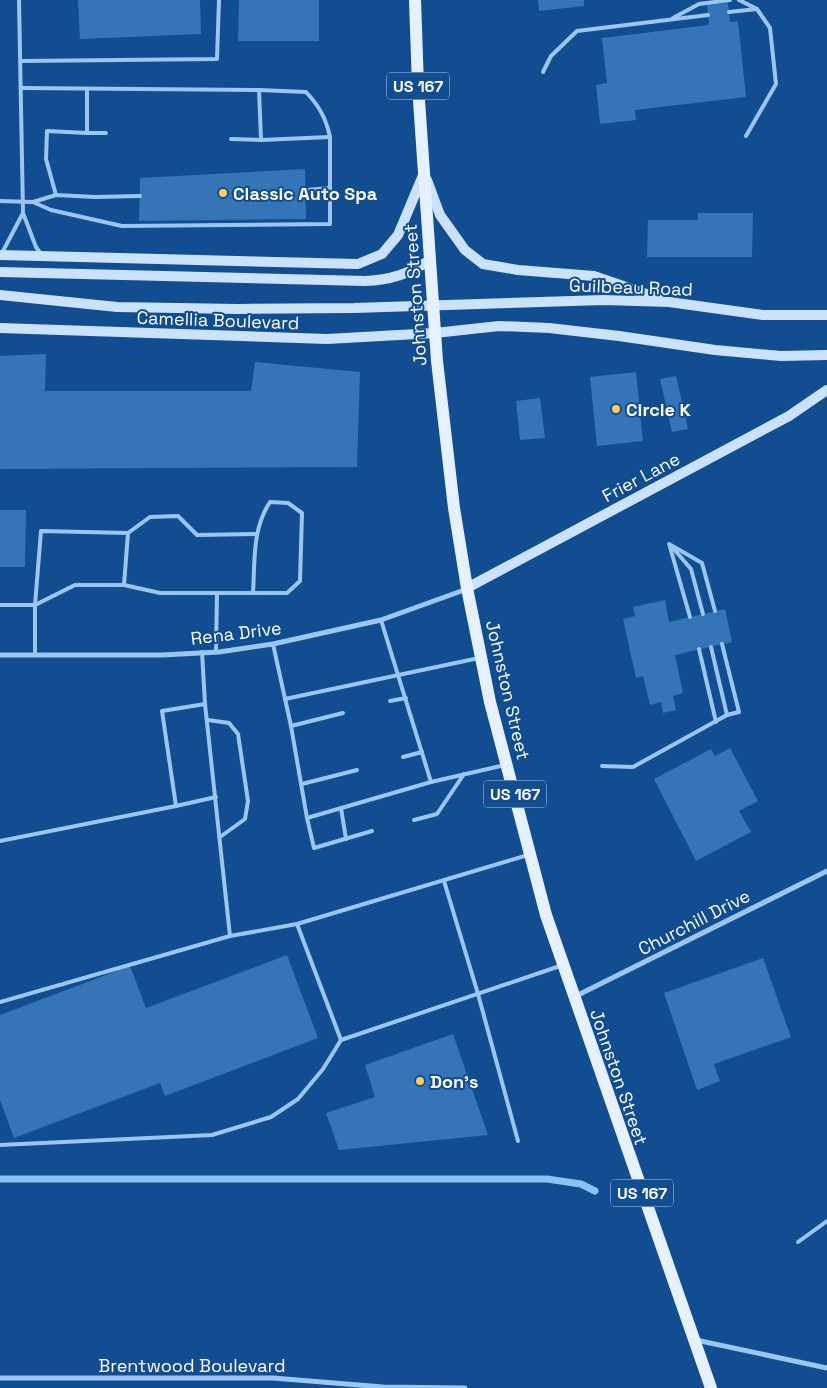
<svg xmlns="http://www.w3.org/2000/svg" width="827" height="1388" font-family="'Space Grotesk',sans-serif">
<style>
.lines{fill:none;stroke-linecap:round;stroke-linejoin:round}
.stream{stroke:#8cc2f6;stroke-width:7}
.building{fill:#3474b7}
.lane{stroke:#9bc6f2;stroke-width:4}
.street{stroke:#9bc6f2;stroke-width:5}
.secondary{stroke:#cae2fc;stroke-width:10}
.primary{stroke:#e6f1ff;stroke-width:12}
.poi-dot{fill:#ffc95c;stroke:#114d90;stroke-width:2}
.labels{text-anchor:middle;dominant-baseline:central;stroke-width:4;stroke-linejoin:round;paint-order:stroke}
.shield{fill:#114d90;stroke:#b8cade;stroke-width:1}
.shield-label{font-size:16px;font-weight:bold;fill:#fff}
.poi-label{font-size:18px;font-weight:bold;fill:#fff;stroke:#114d90;text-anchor:start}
.street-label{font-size:18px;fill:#fff;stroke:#114d90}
</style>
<rect width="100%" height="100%" fill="#114d90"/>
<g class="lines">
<path class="stream" d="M 0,1179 L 547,1179 L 581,1184 L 595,1191"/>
</g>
<g class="building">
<path d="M 78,0 L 200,0 L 201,34 L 80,39 Z"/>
<path d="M 239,0 L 319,0 L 319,41 L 238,41 Z"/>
<path d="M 538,0 L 584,0 L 584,6 L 539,11 Z"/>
<path d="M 728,3 L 730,22 L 738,21 L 746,97 L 635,110 L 636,120 L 600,124 L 596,85 L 607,83 L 602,38 L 709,25 L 707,5 Z"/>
<path d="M 305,169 L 306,219 L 139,221 L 140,178 Z"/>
<path d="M 698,213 L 753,213 L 752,257 L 647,257 L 648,220 L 698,220 Z"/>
<path d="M 46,354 L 45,391 L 251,391 L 255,362 L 360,372 L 357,467 L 0,469 L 0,356 Z"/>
<path d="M 636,372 L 643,441 L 597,446 L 590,377 Z"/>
<path d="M 676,376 L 688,429 L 672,432 L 660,379 Z"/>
<path d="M 540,398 L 545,438 L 520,440 L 516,401 Z"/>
<path d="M 0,510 L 26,510 L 25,567 L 0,567 Z"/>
<path d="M 665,600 L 669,622 L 725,609 L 732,642 L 675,655 L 683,693 L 673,696 L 676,710 L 663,713 L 661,702 L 650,705 L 643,676 L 636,678 L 623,619 L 635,616 L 633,607 Z"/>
<path d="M 730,748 L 758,801 L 739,811 L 751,832 L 696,861 L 654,779 L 711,749 L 715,756 Z"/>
<path d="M 287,955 L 318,1038 L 165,1096 L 160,1083 L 14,1138 L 0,1100 L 0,1015 L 130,966 L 146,1008 Z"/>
<path d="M 763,958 L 791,1037 L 714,1064 L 720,1081 L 697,1090 L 664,993 Z"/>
<path d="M 453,1034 L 488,1135 L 339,1150 L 326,1113 L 375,1097 L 365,1065 Z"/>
</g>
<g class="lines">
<g class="lane">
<path d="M 19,0 L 23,213 L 36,247 L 41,254"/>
<path d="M 739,0 L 757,9"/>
<path d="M 729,12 L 757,9 L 770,28 L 776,84 L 746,136"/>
<path d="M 673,18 L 699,4 L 730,0"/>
<path d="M 21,61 L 217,59 L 219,0"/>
<path d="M 543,72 L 551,56 L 577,31 L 708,15"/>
<path d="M 259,90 L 261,140 L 330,137"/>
<path d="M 87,133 L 106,133"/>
<path d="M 231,139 L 261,140"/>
<path d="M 306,190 L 330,188"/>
<path d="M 56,195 L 46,159 L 47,131 L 87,133 L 87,89"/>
<path d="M 0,201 L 33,202 L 51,210 L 122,226 L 330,224 L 330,137 C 326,118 319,106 306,92 L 259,90 L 22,88"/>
<path d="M 33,202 L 56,195 L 95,197 L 140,196"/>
<path d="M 2,253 L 23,213"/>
<path d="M 669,544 L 702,563 L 715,611"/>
<path d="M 670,547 L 690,617"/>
<path d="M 672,547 L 691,569 L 703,614"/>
<path d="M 124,585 L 128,533 L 150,517 L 178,516 L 197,535 L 256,534"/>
<path d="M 0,605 L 35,605 L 75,585 L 124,585 L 160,593 L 287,593 L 300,581 L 302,513 L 288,503 L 270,502 C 252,529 255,561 253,593"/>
<path d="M 381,620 L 431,782"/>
<path d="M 273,644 L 291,726 L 307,818 L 431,782 L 505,765"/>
<path d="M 711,647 L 727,715"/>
<path d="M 699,649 L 716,722"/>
<path d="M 202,652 L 205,704 L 230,936"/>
<path d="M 216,652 L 217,593"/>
<path d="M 35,655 L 35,605 L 41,531 L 128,533"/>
<path d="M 285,699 L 479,658"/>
<path d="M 390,701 L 406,698"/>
<path d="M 205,704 L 162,711 L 176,806 L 216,797"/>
<path d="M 208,720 L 229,723 L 238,734 L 248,801 L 245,819 L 220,837"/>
<path d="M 291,726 L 343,713"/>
<path d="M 403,757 L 422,752"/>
<path d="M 602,766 L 633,767 L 727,715 L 739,712 L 722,644"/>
<path d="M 302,784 L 357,770"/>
<path d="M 341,808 L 346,839"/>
<path d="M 307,818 L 314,848 L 372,831"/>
<path d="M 414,820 L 437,814 L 464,774"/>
<path d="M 0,841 L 176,806"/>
<path d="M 528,855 L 297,924 L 341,1040 L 560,966"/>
<path d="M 444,881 L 478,994 L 518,1141"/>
<path d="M 0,1002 L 230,936 L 297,924"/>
<path d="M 0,1145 L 212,1135 L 271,1117 L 298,1099 L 323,1069 L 341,1040"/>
<path d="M 798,1242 L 827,1221"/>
</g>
<g class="street">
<path d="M 0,655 L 162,655 L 219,652 L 273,644 L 381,620 L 467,589"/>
<path d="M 576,996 L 827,871"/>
<path d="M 696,1340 L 827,1368"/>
<path d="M 0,1378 L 273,1378 L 383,1387 L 465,1388"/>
</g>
<g class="secondary">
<path d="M 427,180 L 440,215 L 465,250 L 483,264 L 518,270 L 594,276 L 658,298"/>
<path d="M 0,255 L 358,264 L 382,254 L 398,235 L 424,173"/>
<path d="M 0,272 L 365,281 C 390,280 409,274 430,260"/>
<path d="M 0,295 L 117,307 L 238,309 L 354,308 L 604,300 L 669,302 L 763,315 L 827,315"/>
<path d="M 0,328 L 327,339 L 435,333 L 499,326 L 549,328 L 619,336 L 715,350 L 781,356 L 827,355"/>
<path d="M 467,588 L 789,416 L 827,390"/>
</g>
<path class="primary" d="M 415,0 L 418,86 L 437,361 L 454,508 L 467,588 L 490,702 L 546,915 L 711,1388"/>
</g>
<g class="poi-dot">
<circle cx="223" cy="193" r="5"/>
<circle cx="616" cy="409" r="5"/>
<circle cx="420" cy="1081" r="5"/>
</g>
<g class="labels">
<g class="shield">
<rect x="387" y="72.5" width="62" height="27" rx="4"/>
<rect x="484" y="780.5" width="62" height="27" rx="4"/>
<rect x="611" y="1179.5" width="62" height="27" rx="4"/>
</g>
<g class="shield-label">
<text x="418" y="86">US 167</text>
<text x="515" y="794">US 167</text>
<text x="642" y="1193">US 167</text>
</g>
<g class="poi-label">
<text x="233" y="193">Classic Auto Spa</text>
<text x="626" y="409">Circle K</text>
<text x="430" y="1081">Don's</text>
</g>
<g class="street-label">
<text transform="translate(631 287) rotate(2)">Guilbeau Road</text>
<text transform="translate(415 295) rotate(-94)">Johnston Street</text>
<text transform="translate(218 320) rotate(2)">Camellia Boulevard</text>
<text transform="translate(641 477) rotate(-28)">Frier Lane</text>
<text transform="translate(236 633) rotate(-7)">Rena Drive</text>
<text transform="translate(508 690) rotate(77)">Johnston Street</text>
<text transform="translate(694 922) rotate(-27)">Churchill Drive</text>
<text transform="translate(619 1077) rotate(71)">Johnston Street</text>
<text x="192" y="1365">Brentwood Boulevard</text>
</g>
</g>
</svg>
